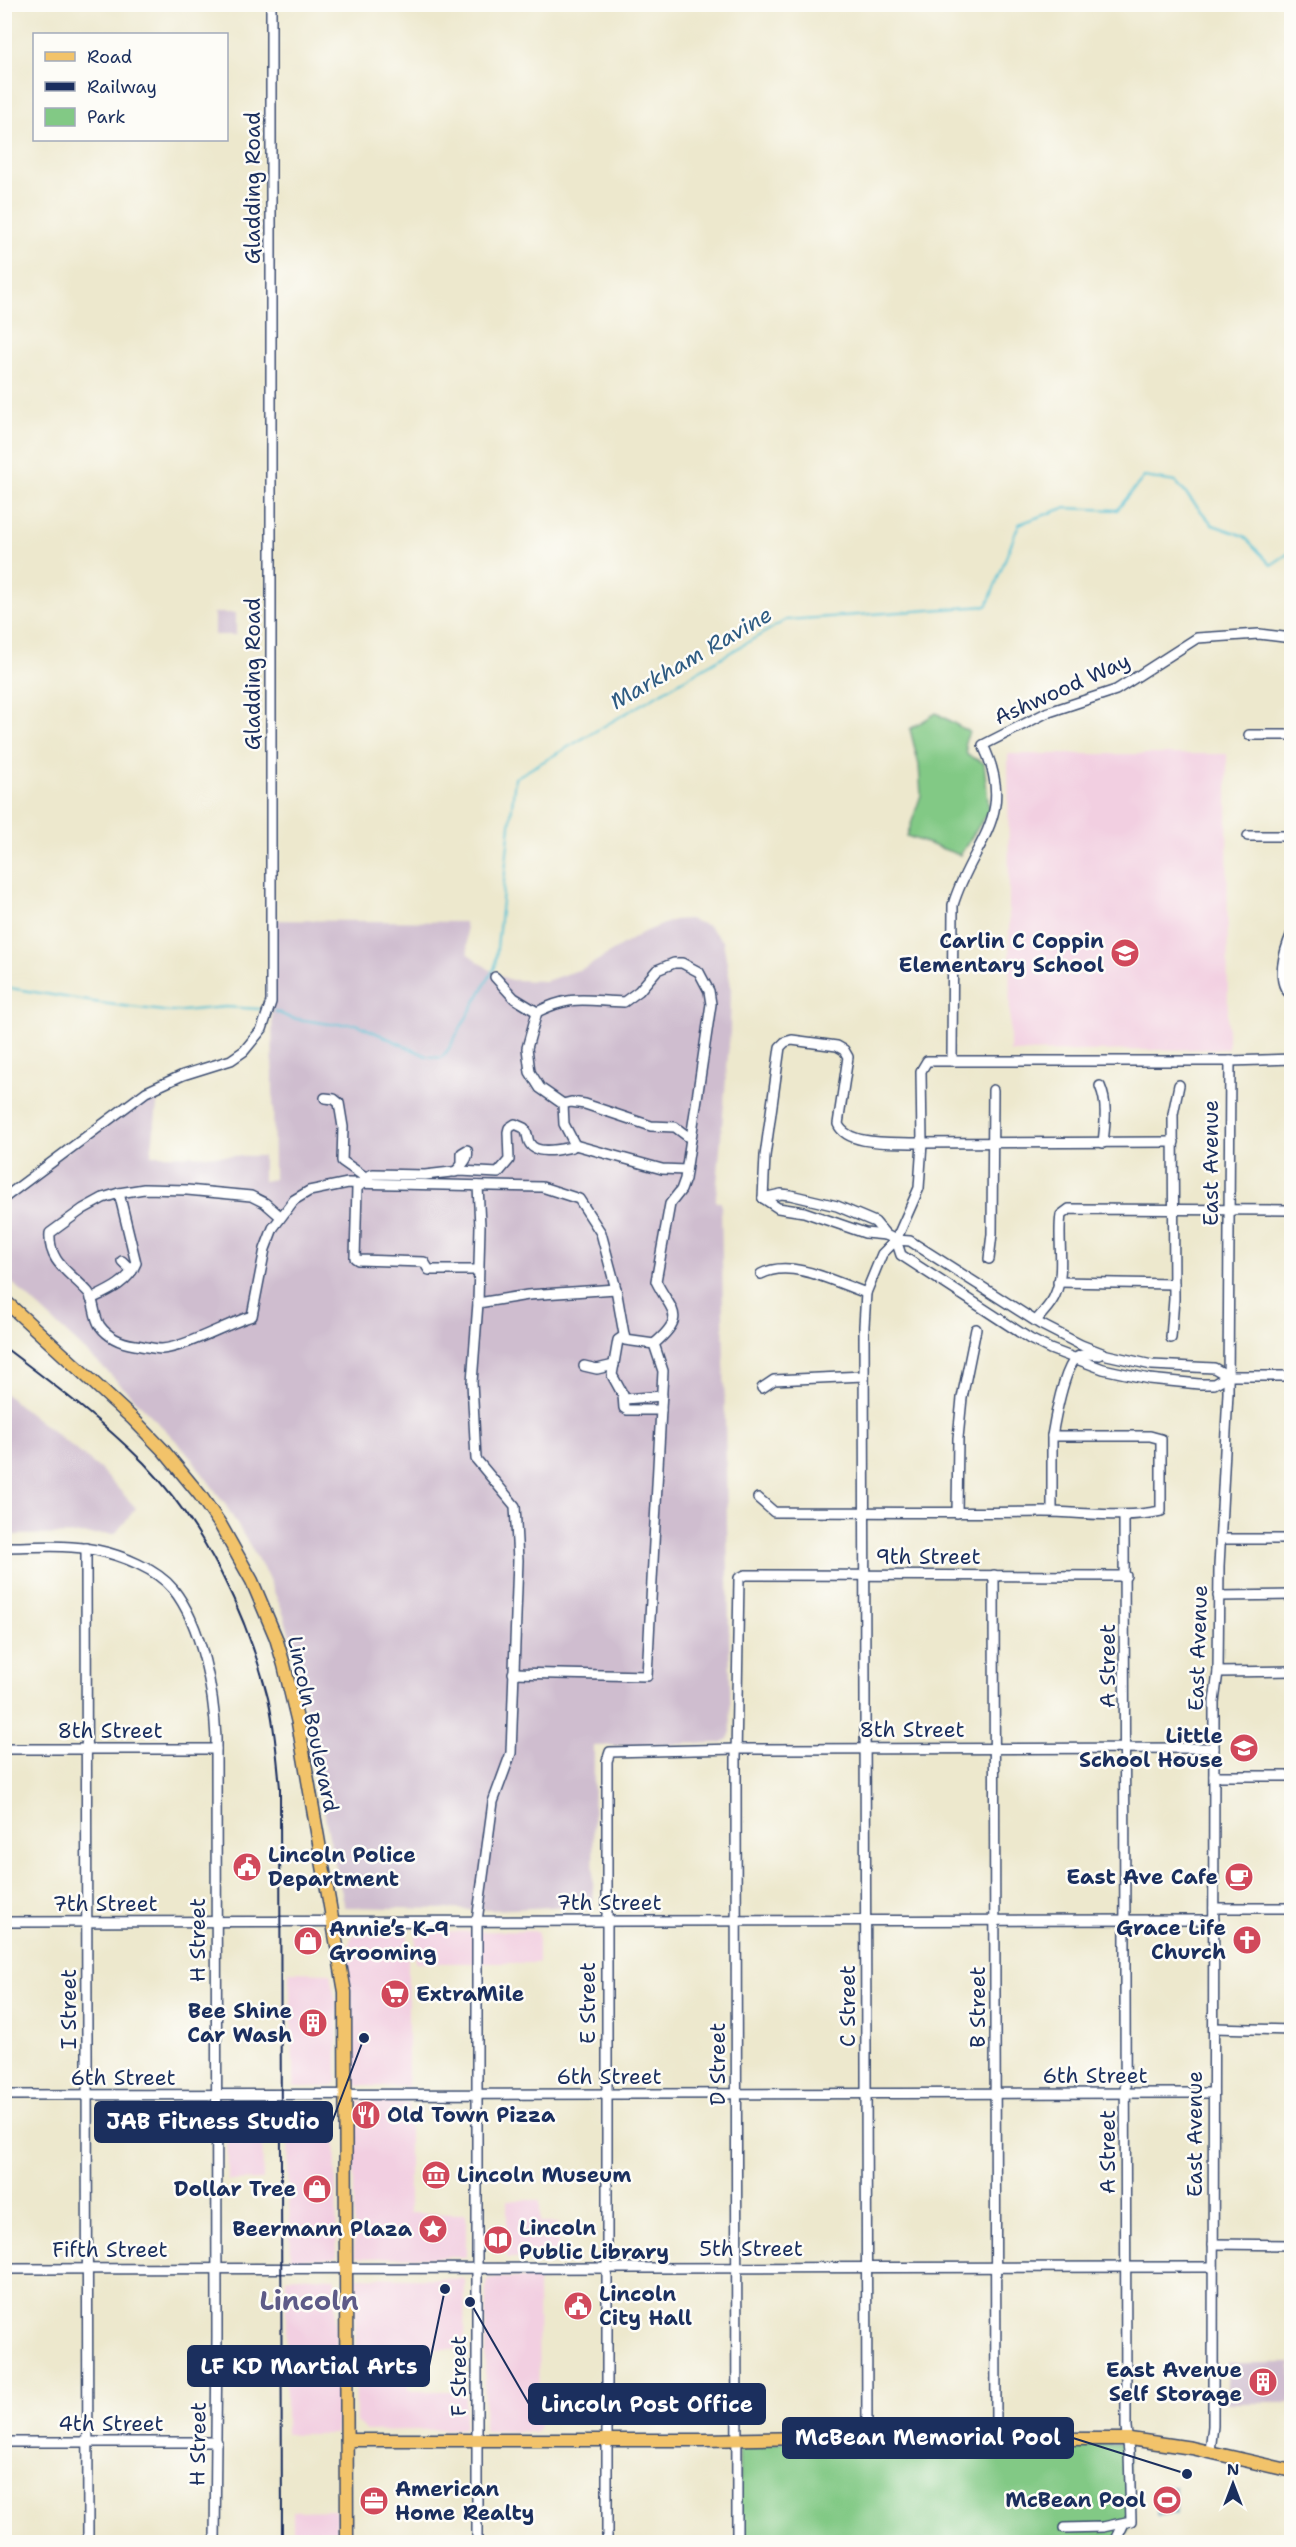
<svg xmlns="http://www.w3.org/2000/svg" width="1296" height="2547" font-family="'Shantell Sans',sans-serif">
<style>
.built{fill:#f2cfe1}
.industrial{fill:#cfbdcf}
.green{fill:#82c985;stroke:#4e7c72;stroke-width:1.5}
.water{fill:#59c1d5;stroke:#3a789a;stroke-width:1.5}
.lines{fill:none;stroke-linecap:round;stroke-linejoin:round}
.stream{stroke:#59c1d5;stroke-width:2}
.minor-casing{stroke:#3a4b6f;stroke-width:12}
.major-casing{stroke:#3a4b6f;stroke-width:15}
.minor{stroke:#fff;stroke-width:9}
.major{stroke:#f2c36a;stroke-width:12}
.rail{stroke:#1b2f5e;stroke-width:2}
.labels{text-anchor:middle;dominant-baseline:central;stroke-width:5;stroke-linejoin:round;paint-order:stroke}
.street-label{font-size:21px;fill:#1b2f5e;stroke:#fdfcf7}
.poi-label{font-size:21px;font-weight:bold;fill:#1b2f5e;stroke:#fdfcf7;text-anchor:end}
.water-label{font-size:22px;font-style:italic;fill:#2e5b82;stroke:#fdfcf7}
.district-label{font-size:27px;font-weight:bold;fill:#5e5b88;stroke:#fdfcf7}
.leader{fill:none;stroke:#1b2f5e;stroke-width:2}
.callout-dot{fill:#1b2f5e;stroke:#fdfcf7;stroke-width:2}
.callout{fill:#1b2f5e;stroke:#1b2f5e;stroke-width:2}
.callout-label{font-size:22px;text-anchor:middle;font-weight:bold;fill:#fff}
</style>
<rect width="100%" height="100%" fill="#fdfcf7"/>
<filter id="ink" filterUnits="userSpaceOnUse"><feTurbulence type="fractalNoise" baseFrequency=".0167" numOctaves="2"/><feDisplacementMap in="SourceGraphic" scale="12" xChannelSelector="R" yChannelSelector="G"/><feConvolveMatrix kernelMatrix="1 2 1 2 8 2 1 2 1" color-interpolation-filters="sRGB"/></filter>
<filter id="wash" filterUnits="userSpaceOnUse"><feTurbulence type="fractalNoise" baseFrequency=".008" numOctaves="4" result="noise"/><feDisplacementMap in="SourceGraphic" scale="24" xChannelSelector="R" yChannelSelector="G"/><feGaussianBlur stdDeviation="1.35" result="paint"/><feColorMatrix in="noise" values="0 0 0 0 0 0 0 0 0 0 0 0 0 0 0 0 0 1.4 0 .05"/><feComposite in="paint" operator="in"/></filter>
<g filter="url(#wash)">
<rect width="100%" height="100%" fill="#ede8cd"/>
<g class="built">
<path d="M 1008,754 L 1227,754 L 1228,1049 L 1010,1052 Z"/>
<path d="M 538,1931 L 538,1963 L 415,1963 L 416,1932 Z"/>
<path d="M 359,1933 L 408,1933 L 408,2087 L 358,2086 L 353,2083 L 354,2020 L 346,1952 L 351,1938 Z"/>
<path d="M 289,1972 L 330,1973 L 337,2008 L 337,2082 L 332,2087 L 294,2087 Z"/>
<path d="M 362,2101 L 409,2103 L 409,2213 L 466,2214 L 466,2257 L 360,2258 L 354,2256 L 354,2111 L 356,2103 Z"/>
<path d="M 329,2104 L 334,2106 L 335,2110 L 337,2256 L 333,2258 L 291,2260 L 288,2171 L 289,2106 Z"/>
<path d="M 262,2109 L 263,2180 L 228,2181 L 227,2110 Z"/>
<path d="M 507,2200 L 540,2200 L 540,2223 L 559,2223 L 558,2257 L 507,2258 Z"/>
<path d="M 293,2276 L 335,2278 L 337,2434 L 286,2434 L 286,2279 Z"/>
<path d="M 357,2277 L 465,2279 L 464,2349 L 407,2349 L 408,2391 L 465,2391 L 465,2426 L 462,2429 L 367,2431 L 356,2422 L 355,2279 Z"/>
<path d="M 490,2278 L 538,2278 L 539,2429 L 534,2432 L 486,2431 L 484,2429 L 486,2282 Z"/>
<path d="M 336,2510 L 336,2542 L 293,2542 L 293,2511 Z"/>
</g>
<g class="industrial">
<rect x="214" y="613" width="22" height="22"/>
<path d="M 689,919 L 708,926 L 723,941 L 731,986 L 730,1032 L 716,1197 L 716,1202 L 721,1202 L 731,1732 L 728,1739 L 720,1743 L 594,1746 L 593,1905 L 491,1910 L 345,1907 L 329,1837 L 296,1656 L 283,1613 L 267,1575 L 225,1504 L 185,1450 L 108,1372 L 5,1276 L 5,1198 L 133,1101 L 158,1097 L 151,1155 L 263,1156 L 263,1181 L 274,1179 L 271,920 L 465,922 L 468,954 L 497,975 L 511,980 L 546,981 L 587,967 L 642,933 L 674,920 Z"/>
<path d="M 4,1393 L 100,1469 L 136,1508 L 115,1534 L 5,1535 Z"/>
<rect x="1227" y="2363" width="64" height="40"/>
</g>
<g class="green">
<path d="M 936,713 L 969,732 L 965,742 L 967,755 L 984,763 L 989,810 L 960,855 L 907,836 L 921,795 L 919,765 L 910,729 Z"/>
<path d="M 739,2443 L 1129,2444 L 1131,2523 L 1122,2542 L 739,2542 Z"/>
</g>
<path class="water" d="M 1159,2487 L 1176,2487 L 1176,2514 L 1158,2514 Z"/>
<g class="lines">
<g class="stream">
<path d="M 4,987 L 100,1003 L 171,1012 L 225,1007 L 260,1009"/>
<path d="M 275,1011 L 290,1018 L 330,1024 L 356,1024 L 427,1056 L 441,1058 L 448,1050 L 495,967 L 515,778 L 786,620 L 987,606 L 1019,524 L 1064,508 L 1117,510 L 1144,477 L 1176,482 L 1213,525 L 1244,536 L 1271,565 L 1292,551"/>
</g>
</g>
</g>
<g filter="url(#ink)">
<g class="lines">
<g class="minor-casing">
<g id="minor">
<path d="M 1249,735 L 1292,735"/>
<path d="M 1248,836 L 1292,836"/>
<path d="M 1292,933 C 1285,949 1274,984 1292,995"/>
<path d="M 495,977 L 514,998 L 537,1012 C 573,994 586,1001 624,1002 L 639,991 L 657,970 L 674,963 L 682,963 L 699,972 L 709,991 L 711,1004 L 685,1179 L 681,1190 L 670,1204 L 656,1281 C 671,1312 688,1315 654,1344"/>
<path d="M 952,1061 L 953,905 C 972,841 1018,818 983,745 L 1046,713 L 1116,690 L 1197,638 L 1259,634 L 1292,638"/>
<path d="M 1100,1086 C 1108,1104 1105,1124 1103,1143"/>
<path d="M 325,1098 L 334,1099 L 339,1103 L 343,1127 L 342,1161 L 365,1177 L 373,1174 L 425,1175 L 460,1171 L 498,1173 L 509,1160 L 508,1132 L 509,1128 L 515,1124 L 524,1128 C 528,1133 527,1137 529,1142 C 535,1156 561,1149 572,1147 L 575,1145 L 564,1124 L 563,1104 L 540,1088 L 530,1072 L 527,1048 L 537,1012"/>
<path d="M 563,1104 L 571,1102 L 585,1104 L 651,1126 L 675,1127 L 691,1139"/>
<path d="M 575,1145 L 662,1169 L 686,1170"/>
<path d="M 455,1172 C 461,1166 470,1158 467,1150 L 462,1153 L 462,1163"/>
<path d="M 364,1182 L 357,1188 L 355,1258 L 358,1260 L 424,1262 L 429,1270 L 478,1270"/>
<path d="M 478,1186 L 480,1226 L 478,1303"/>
<path d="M 4,1198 L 146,1092 L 183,1075 L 231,1060 L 244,1051 L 262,1029 L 271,1002 L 271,4"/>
<path d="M 763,1198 L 765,1156 L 780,1047 L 785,1042 L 792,1040 L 837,1046 L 844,1050 L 848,1057 L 838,1124 C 847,1146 893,1142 913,1143 L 1174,1142"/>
<path d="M 763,1198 L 778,1208 L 804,1212 L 865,1233 L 886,1235 L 896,1240 L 910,1241 L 1040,1324 L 1081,1345 L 1107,1355 L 1152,1365 L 1214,1368 L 1228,1376"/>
<path d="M 763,1198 L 781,1194 L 790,1195 L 837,1206 L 875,1222 L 886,1235"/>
<path d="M 280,1216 L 265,1203 L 251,1196 L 187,1190 L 144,1189 L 119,1193 L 103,1198 L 83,1209 L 50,1233 C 48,1263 70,1272 88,1292 C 95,1300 93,1316 100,1326 C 108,1337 121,1343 135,1345 C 143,1346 153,1349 162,1349 C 186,1347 226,1324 252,1316 L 265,1249 L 273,1228 L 294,1200 L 309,1191 L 348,1183 L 542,1187 L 579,1199 L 601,1233 L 616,1289 L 625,1340 L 654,1344 L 663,1371 L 647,1676 L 513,1673"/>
<path d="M 896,1240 L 901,1255 L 1030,1339 L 1050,1349 L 1103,1369 L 1149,1379 L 1199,1384 L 1214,1384 L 1228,1376 L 1292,1376"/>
<path d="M 989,1259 L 992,1234 L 993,1090"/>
<path d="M 122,1261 L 132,1271"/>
<path d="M 761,1274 C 791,1258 835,1282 866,1293"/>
<path d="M 1058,1282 L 1174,1284"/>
<path d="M 91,1299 C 108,1291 129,1282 136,1263 L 119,1193"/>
<path d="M 1036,1321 C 1042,1313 1052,1304 1055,1295 C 1066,1271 1057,1240 1061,1215 L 1069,1209 L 1292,1210"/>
<path d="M 624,1336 L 618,1340 L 612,1375 L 623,1395 L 624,1408 L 627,1410 L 661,1410"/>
<path d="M 1171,1338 L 1174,1299 L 1173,1114 L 1179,1085"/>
<path d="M 584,1366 L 597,1369 L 614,1365"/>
<path d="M 762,1388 L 774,1380 L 864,1376"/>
<path d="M 625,1399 L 662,1396"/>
<path d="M 1052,1436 C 1055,1418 1064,1370 1076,1358 C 1082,1353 1091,1354 1099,1355"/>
<path d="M 758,1498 L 774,1512 C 863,1512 953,1513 1043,1512 C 1082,1512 1122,1519 1161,1511 L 1161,1439 L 1150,1436 L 1052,1436 L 1052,1512"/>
<path d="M 957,1513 L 958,1438 L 962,1398 L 976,1329"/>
<path d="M 1220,1539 L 1292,1539"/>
<path d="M 4,1547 C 35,1547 67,1544 96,1550 C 121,1555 157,1569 173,1589 C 202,1625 214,1693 216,1738 L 217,2336 L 215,2542"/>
<path d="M 86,1548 L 88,2542"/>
<path d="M 994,1575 L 996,2438"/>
<path d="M 1218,1596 L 1292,1595"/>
<path d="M 1218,1672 L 1292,1671"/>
<path d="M 4,1749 L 216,1749"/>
<path d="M 1214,1776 L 1292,1776"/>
<path d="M 1214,1908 L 1292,1908"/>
<path d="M 4,1922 L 1214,1920"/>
<path d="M 1214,2028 L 1292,2030"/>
<path d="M 4,2095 L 1213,2093"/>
<path d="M 1213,2244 L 1292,2245"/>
<path d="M 4,2269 L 1213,2267"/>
<path d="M 867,2438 L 864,1326 L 866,1293 L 882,1254 L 896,1240 L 919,1188 L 922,1143 L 921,1071 L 927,1061 L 1230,1061 L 1292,1059"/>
<path d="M 4,2442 L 217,2442"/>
<path d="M 1210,2451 L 1213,2426 L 1214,1702 L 1218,1672 L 1219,1566 L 1228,1393 L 1230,1061"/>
<path d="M 1064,2528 L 1103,2527 L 1131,2521 L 1129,2452 L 1126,2427 L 1124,1515"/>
<path d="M 477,2542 L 477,1921 L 493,1802 L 511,1753 L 518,1560 L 515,1506 L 476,1459 L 472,1382 L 478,1303 L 528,1295 L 616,1289"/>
<path d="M 607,2542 L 607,1761 L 610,1752 L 737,1749 L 1214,1748"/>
<path d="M 737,2542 L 736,1759 L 739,1578 L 745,1575 L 1126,1576"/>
<path d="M 1115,2542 L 1124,2523"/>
</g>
</g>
<g class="major-casing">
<g id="major">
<path d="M 4,1300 L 133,1419 L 163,1450 L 200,1495 L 220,1524 L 252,1581 L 276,1638 L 284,1665 L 298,1723 L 345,1992 L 347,2542"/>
<path d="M 347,2440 L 704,2440 L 802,2438 L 1130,2439 L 1192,2448 L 1292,2471"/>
</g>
</g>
<use href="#minor" class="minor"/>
<use href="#major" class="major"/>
<path class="rail" d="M 4,1347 C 53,1384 101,1420 144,1463 C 205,1527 246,1612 268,1698 C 275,1727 277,1758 280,1788 L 282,2542"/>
</g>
</g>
<defs>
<g id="school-disc" transform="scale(1.5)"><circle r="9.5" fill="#d1495b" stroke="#fdfcf7"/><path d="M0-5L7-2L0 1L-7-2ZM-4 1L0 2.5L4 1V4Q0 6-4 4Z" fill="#fff"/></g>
<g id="civic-disc" transform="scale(1.5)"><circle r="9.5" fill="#d1495b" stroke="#fdfcf7"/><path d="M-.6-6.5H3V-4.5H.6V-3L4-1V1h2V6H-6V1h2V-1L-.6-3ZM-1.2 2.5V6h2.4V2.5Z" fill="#fff"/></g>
<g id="cafe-disc" transform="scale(1.5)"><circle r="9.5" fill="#d1495b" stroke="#fdfcf7"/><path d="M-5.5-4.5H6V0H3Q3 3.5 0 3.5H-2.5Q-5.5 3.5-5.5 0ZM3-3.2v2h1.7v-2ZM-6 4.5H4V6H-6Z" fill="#fff"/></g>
<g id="church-disc" transform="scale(1.5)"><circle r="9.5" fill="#d1495b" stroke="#fdfcf7"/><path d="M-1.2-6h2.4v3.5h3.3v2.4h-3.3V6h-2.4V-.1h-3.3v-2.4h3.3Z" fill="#fff"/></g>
<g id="shop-disc" transform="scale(1.5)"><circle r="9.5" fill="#d1495b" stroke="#fdfcf7"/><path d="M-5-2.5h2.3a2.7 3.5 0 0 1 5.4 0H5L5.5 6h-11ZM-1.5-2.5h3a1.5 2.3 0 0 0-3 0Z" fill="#fff"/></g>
<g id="supermarket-disc" transform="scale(1.5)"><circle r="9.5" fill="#d1495b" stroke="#fdfcf7"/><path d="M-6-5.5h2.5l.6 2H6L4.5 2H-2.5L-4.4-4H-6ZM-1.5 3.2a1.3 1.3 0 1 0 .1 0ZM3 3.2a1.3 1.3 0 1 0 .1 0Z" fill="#fff"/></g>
<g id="building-disc" transform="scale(1.5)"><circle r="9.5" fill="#d1495b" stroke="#fdfcf7"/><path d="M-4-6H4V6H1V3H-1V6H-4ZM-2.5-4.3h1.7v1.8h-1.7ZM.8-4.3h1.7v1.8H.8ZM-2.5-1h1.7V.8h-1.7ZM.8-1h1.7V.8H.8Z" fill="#fff"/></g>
<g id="restaurant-disc" transform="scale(1.5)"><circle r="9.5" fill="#d1495b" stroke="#fdfcf7"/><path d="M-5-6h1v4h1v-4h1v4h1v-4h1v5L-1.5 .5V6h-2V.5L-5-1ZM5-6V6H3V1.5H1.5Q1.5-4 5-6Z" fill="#fff"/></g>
<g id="museum-disc" transform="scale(1.5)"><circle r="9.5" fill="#d1495b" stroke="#fdfcf7"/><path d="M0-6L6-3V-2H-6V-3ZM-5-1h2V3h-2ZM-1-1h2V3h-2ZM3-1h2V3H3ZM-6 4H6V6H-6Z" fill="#fff"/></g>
<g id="sight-disc" transform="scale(1.5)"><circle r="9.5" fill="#d1495b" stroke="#fdfcf7"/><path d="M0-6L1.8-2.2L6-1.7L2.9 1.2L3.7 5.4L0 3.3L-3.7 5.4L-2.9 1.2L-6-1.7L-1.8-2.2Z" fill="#fff"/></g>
<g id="library-disc" transform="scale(1.5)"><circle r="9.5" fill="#d1495b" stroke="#fdfcf7"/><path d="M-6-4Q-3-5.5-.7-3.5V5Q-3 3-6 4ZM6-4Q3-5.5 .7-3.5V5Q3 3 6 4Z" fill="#fff"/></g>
<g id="stadium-disc" transform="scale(1.5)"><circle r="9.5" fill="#d1495b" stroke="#fdfcf7"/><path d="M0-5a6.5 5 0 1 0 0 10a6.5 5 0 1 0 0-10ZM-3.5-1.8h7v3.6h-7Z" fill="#fff"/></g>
<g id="office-disc" transform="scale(1.5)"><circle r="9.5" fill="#d1495b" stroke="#fdfcf7"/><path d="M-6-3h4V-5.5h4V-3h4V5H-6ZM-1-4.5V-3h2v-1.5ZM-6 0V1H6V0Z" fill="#fff"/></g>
</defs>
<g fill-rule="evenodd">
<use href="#school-disc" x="1125" y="953"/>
<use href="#school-disc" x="1244" y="1748"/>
<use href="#civic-disc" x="247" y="1867"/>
<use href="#cafe-disc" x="1239" y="1877"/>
<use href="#church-disc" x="1247" y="1940"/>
<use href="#shop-disc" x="308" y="1941"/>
<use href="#supermarket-disc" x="395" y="1994"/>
<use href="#building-disc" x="313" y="2023"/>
<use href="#restaurant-disc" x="366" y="2115"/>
<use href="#museum-disc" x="436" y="2175"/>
<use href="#shop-disc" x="317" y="2189"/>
<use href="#sight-disc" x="433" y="2229"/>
<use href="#library-disc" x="498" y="2240"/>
<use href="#civic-disc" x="578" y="2306"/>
<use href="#building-disc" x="1263" y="2382"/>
<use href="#stadium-disc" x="1167" y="2500"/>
<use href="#office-disc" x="374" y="2501"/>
</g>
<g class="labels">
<g class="street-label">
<text transform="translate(253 188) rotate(-90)">Gladding Road</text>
<text transform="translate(253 674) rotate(-90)">Gladding Road</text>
<text transform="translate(1062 689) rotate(-24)">Ashwood Way</text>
<text transform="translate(1211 1163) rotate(-90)">East Avenue</text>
<text x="928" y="1557">9th Street</text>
<text transform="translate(1198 1648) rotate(-88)">East Avenue</text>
<text transform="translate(1108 1666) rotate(-90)">A Street</text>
<text transform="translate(313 1724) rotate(78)">Lincoln Boulevard</text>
<text x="912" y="1730">8th Street</text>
<text x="110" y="1731">8th Street</text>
<text x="609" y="1903">7th Street</text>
<text x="105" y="1904">7th Street</text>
<text transform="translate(198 1940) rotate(-90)">H Street</text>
<text transform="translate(588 2003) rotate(-90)">E Street</text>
<text transform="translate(848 2006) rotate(-90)">C Street</text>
<text transform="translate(978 2007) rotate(-90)">B Street</text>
<text transform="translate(69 2009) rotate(-90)">I Street</text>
<text transform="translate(718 2064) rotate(-90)">D Street</text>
<text x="1095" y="2076">6th Street</text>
<text x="609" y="2077">6th Street</text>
<text x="123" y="2078">6th Street</text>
<text transform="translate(1195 2134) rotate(-90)">East Avenue</text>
<text transform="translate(1108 2152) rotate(-90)">A Street</text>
<text x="751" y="2249">5th Street</text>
<text x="110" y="2250">Fifth Street</text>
<text transform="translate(459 2376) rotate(-90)">F Street</text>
<text x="111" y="2424">4th Street</text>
<text transform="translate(198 2444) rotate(-89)">H Street</text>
</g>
<g class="poi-label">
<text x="1104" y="941">Carlin C Coppin<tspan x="1104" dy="24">Elementary School</tspan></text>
<text x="1223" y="1736">Little<tspan x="1223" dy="24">School House</tspan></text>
<text x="268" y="1855" text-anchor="start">Lincoln Police<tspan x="268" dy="24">Department</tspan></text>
<text x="1218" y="1877">East Ave Cafe</text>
<text x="1226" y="1928">Grace Life<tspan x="1226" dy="24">Church</tspan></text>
<text x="329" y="1929" text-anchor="start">Annie’s K-9<tspan x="329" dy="24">Grooming</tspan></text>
<text x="416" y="1994" text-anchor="start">ExtraMile</text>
<text x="292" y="2011">Bee Shine<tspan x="292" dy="24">Car Wash</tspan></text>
<text x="387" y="2115" text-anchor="start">Old Town Pizza</text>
<text x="457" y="2175" text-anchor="start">Lincoln Museum</text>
<text x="296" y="2189">Dollar Tree</text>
<text x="519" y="2228" text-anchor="start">Lincoln<tspan x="519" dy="24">Public Library</tspan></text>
<text x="412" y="2229">Beermann Plaza</text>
<text x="599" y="2294" text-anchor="start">Lincoln<tspan x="599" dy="24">City Hall</tspan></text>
<text x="1242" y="2370">East Avenue<tspan x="1242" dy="24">Self Storage</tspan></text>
<text x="395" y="2489" text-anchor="start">American<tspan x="395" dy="24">Home Realty</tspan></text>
<text x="1146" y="2500">McBean Pool</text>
</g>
<g class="water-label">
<text transform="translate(691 658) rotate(-30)">Markham Ravine</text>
</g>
<g class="district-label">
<text x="309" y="2300">Lincoln</text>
</g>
</g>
<path class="leader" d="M364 2038L332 2122M445 2289L429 2366M470 2302L529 2404M1187 2474L1073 2438"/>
<g class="callout-dot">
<circle cx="364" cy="2038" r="6"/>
<circle cx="445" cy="2289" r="6"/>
<circle cx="470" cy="2302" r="6"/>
<circle cx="1187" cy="2474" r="6"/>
</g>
<g class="callout">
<rect x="95" y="2102" width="237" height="40" rx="6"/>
<rect x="188" y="2346" width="241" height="40" rx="6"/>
<rect x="529" y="2384" width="236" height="40" rx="6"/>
<rect x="783" y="2418" width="290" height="40" rx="6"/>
</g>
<g class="callout-label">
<text x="213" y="2129">JAB Fitness Studio</text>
<text x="309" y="2374">LF KD Martial Arts</text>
<text x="647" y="2412">Lincoln Post Office</text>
<text x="928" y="2445">McBean Memorial Pool</text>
</g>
<rect width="1296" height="2547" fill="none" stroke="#fdfcf7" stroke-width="24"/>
<rect x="33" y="33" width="195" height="108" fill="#fdfcf7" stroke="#a3aaba" stroke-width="1.5"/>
<rect x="45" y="52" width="30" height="9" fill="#f2c36a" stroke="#a3aaba" stroke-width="1.5"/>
<text x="87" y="63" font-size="18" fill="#1b2f5e">Road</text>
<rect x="45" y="82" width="30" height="9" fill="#1b2f5e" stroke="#a3aaba" stroke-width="1.5"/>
<text x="87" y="93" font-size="18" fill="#1b2f5e">Railway</text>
<rect x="45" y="108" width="30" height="18" fill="#82c985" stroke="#a3aaba" stroke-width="1.5"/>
<text x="87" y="123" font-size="18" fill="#1b2f5e">Park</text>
<g transform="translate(1233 2484)" stroke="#fdfcf7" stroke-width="4.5" paint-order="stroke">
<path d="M0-4.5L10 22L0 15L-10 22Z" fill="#1b2f5e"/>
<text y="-9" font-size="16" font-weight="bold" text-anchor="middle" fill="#1b2f5e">N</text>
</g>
</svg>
